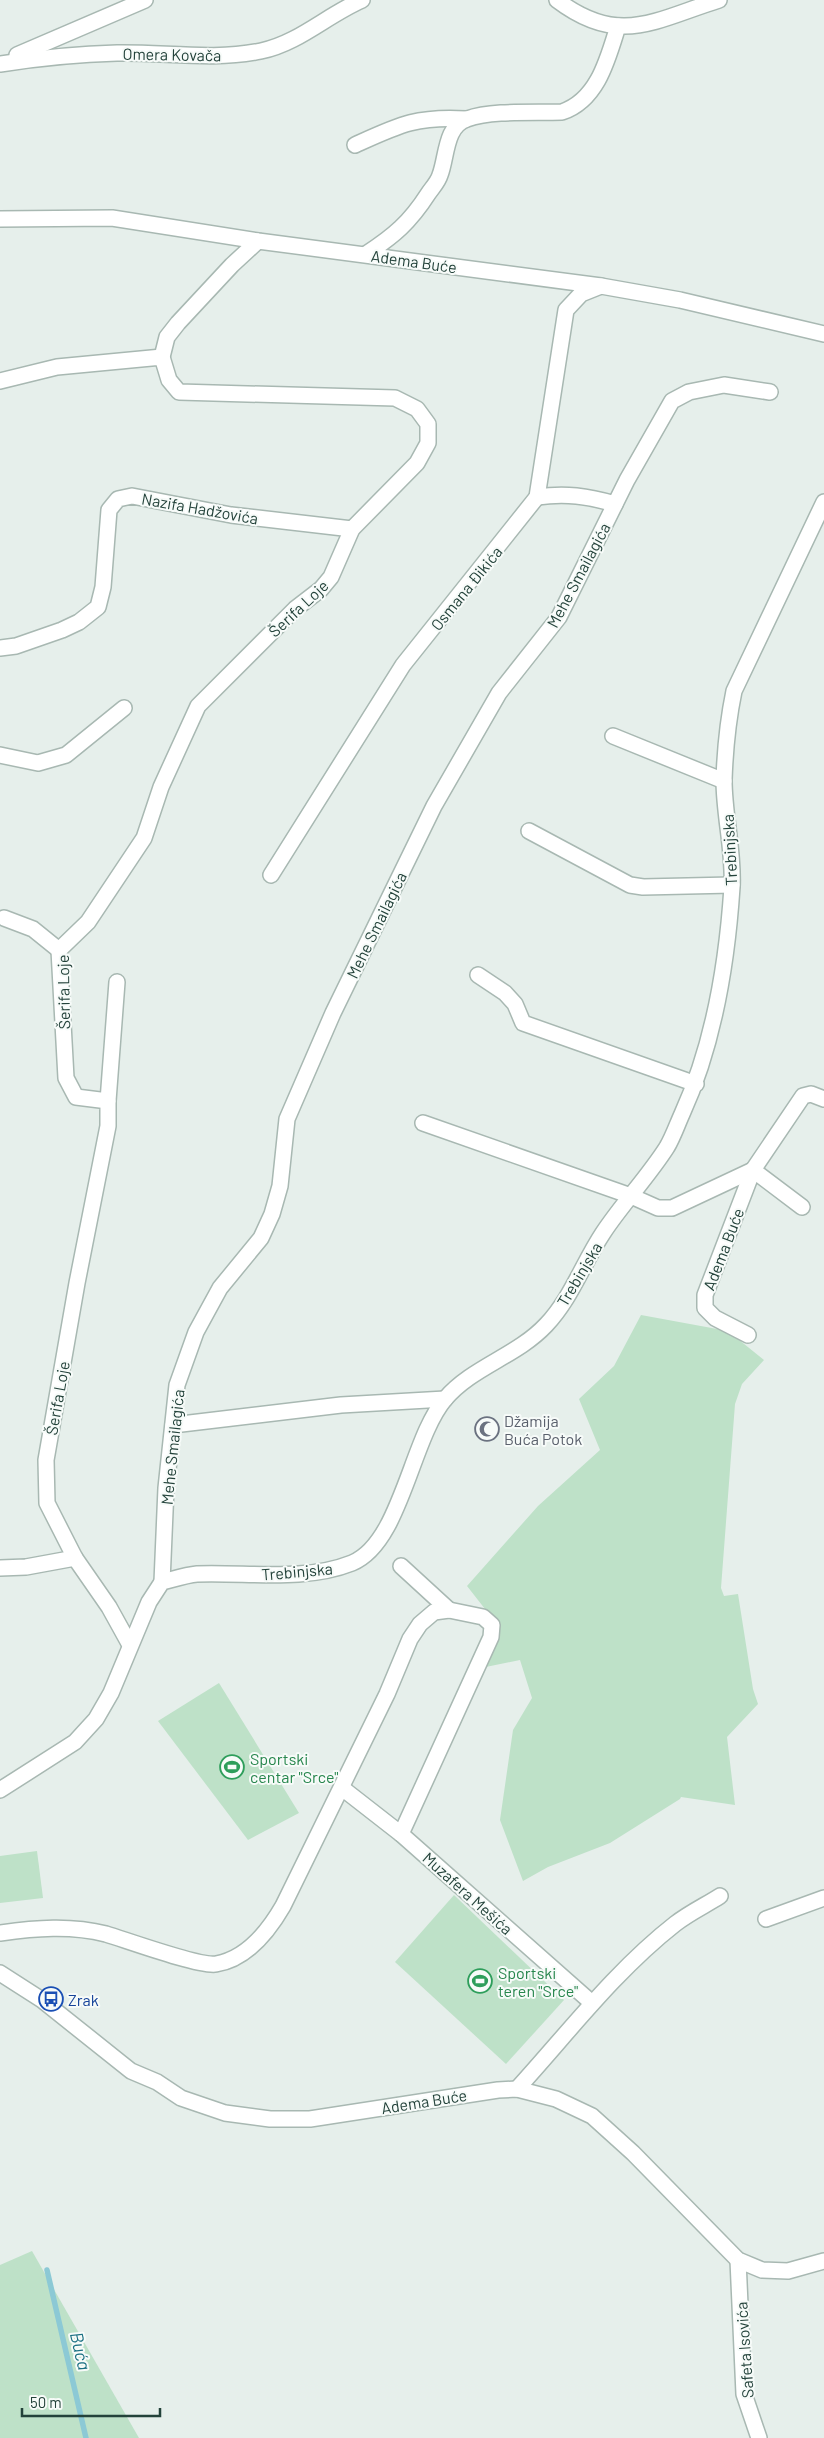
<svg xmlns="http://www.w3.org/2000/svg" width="824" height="2438" font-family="Barlow,sans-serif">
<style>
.green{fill:#bee1c8}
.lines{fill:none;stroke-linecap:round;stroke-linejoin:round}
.stream{stroke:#8cc9d5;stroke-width:5.5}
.minor-casing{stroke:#a8b8b2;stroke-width:18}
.tertiary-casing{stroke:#a8b8b2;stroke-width:18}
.minor{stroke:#fff;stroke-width:15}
.tertiary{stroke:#fff;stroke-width:15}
.labels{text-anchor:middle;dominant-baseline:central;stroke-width:4;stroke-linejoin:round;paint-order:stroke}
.street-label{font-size:16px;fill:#23423a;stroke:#f7fbf9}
.worship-label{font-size:16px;fill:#5b616d;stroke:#f7fbf9;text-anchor:start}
.leisure-label{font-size:16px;fill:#27864d;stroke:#f7fbf9;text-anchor:start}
.transit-label{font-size:16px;fill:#164399;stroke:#f7fbf9;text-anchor:start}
.water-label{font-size:18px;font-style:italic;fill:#1a6f82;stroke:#f7fbf9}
</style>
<rect width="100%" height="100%" fill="#e6efeb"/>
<g class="green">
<path d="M 641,1315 L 728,1331 L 764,1360 L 742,1384 L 735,1404 L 721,1588 L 724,1596 L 738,1594 L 753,1689 L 758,1704 L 727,1737 L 735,1805 L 681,1797 L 680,1799 L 610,1843 L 548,1867 L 523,1881 L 500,1820 L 513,1730 L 532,1698 L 520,1660 L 476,1669 L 496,1623 L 467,1586 L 538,1506 L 600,1450 L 579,1399 L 614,1366 Z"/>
<path d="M 219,1683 L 299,1813 L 248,1840 L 158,1721 Z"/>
<path d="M 37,1851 L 43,1898 L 0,1903 L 0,1856 Z"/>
<path d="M 454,1895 L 564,2000 L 506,2064 L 395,1962 Z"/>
<path d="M 32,2251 L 139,2438 L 0,2438 L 0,2265 Z"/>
</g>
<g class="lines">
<path class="stream" d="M 47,2270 L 86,2438"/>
<g class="minor-casing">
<g id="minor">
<path d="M 557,0 C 619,47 655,20 719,0"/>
<path d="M 17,55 L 145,0"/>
<path d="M 0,64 C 39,58 78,54 117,53 C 165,52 213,61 261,51 C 299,43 327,15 362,0"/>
<path d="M 355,145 C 399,125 416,116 466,119"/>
<path d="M 366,254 C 394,236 410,222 428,194 C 432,188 438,182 440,175 C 447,157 445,126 467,119 C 493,110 533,113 562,112 C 598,100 608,58 618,26"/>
<path d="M 162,357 L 167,337 L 178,323 L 232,265 L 258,241"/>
<path d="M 0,381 L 57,367 L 162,357 L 169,380 L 179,392 L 395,398 L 417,409 L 428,424 L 428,443 L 417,463 L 352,529 L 331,577 L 321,589 L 295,609 L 198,706 L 161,787 L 144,838 L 88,922 L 59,950 L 66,1078 L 76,1097 L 108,1101 L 108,1126 L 77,1283 L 46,1460 L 47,1503 L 75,1558 L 109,1607 L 130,1645"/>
<path d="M 537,497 C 566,493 587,496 615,504"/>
<path d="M 0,648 L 16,646 L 62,630 L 79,622 L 98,607 L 103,587 L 109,510 L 118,499 L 132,496 L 231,515 L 352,529"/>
<path d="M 613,736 L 724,781"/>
<path d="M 0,755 L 38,763 L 66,755 L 124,708"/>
<path d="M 529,831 L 630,885 L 643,887 L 732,885"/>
<path d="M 271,875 L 403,665 L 537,497 L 566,310 L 581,294 L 601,286"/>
<path d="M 4,918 L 33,929 L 59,950"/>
<path d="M 478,975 L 505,993 L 515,1004 L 523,1023 L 696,1084"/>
<path d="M 108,1101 L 117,982"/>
<path d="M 423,1123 L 631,1196 L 658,1208 L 672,1208 L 753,1170"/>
<path d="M 753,1170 L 802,1207"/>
<path d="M 748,1335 L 715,1318 L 705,1308 L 705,1295 L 753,1170 L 803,1096 L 811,1094 L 824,1099"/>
<path d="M 173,1425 L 341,1405 L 445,1399"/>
<path d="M 401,1566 L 449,1610"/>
<path d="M 0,1568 L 26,1567 L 75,1558"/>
<path d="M 162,1582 L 166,1488 L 177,1385 L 196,1332 L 220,1288 L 261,1238 L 272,1214 L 280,1186 L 287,1119 L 333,1013 L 434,806 L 499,693 L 559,617 L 627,480 L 672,401 L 689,392 L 724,385 L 770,392"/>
<path d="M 342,1788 L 401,1834 L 592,2003"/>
<path d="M 0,1790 L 75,1742 L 96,1719 L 111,1693 L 149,1602 L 162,1582 C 174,1579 186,1575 197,1574 C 248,1572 304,1582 352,1563 C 401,1543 411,1439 445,1399 C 472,1367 517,1356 546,1325 C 571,1299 583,1263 603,1233 C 622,1204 648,1177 667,1147 C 673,1137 677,1125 682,1114 C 714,1044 727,964 732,887 C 734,852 724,815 724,780 C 725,750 728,720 734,691 L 824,502"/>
<path d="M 766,1919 L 824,1898"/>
<path d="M 0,1933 C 35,1928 71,1925 106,1934 C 126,1940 200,1967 216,1964 C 246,1959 268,1932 283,1906 L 387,1694 L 410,1639 L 420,1624 L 434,1612 L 449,1610 L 483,1617 L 492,1625 L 491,1637 L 401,1834"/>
<path d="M 517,2089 C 568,2033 615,1971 675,1924 C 689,1913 706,1905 720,1896"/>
<path d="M 738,2260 L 744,2394 L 759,2438"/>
</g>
</g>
<g class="tertiary-casing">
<g id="tertiary">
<path d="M 0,219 L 112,218 L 258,241 L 601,286 L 680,300 L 824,334"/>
<path d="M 0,1973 L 42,2000 L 131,2071 L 157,2082 L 181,2098 L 225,2113 L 270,2119 L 310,2119 L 498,2090 L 517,2089 L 556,2099 L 592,2116 L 633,2153 L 738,2260 L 762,2270 L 788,2271 L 824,2261"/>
</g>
</g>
<use href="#minor" class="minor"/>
<use href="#tertiary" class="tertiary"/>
</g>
<defs>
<g id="mosque-ring" transform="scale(1.25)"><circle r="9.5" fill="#f7fbf9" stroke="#6b7280" stroke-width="1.5"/><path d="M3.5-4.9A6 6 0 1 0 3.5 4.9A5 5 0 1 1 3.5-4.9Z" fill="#6b7280"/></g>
<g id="stadium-ring" transform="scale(1.25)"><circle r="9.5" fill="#f7fbf9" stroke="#2e9e5b" stroke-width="1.5"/><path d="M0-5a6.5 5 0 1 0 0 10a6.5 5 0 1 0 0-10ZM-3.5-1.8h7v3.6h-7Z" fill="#2e9e5b"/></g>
<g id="bus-ring" transform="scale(1.25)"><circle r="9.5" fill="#f7fbf9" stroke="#1a4fb4" stroke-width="1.5"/><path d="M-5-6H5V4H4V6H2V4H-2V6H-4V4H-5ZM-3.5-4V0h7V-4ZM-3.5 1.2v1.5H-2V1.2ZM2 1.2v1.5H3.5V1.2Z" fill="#1a4fb4"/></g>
</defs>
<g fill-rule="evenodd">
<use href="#mosque-ring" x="487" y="1429"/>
<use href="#stadium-ring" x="232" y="1767"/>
<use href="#stadium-ring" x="480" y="1981"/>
<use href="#bus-ring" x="51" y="1999"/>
</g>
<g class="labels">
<g class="street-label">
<text transform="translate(172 54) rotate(1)">Omera Kovača</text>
<text transform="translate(414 261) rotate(8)">Adema Buće</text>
<text transform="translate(200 508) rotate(10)">Nazifa Hadžovića</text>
<text transform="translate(578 575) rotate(-62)">Mehe Smailagića</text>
<text transform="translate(466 588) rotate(-51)">Osmana Đikića</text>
<text transform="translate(298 608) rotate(-43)">Šerifa Loje</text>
<text transform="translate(729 850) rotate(-93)">Trebinjska</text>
<text transform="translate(376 925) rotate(-64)">Mehe Smailagića</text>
<text transform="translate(63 992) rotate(-91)">Šerifa Loje</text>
<text transform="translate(723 1249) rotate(-69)">Adema Buće</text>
<text transform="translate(579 1274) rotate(-59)">Trebinjska</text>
<text transform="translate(57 1398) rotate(-80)">Šerifa Loje</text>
<text transform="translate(172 1447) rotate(-84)">Mehe Smailagića</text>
<text transform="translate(297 1571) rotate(-5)">Trebinjska</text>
<text transform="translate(468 1893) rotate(42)">Muzafera Mešića</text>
<text transform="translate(424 2101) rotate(-9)">Adema Buće</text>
<text transform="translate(744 2350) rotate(-94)">Safeta Isovića</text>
</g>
<g class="worship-label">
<text x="504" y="1420">Džamija<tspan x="504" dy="18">Buća Potok</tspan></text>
</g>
<g class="leisure-label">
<text x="250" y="1758">Sportski<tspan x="250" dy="18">centar "Srce"</tspan></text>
<text x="498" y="1972">Sportski<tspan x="498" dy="18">teren "Srce"</tspan></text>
</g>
<g class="transit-label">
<text x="68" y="1999">Zrak</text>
</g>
<g class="water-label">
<text transform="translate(81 2351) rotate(77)">Buća</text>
</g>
</g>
<path d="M22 2408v8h138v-8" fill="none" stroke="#23423a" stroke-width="2.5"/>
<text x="30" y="2408" font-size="15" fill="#23423a" stroke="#f7fbf9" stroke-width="4" paint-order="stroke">50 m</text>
</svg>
